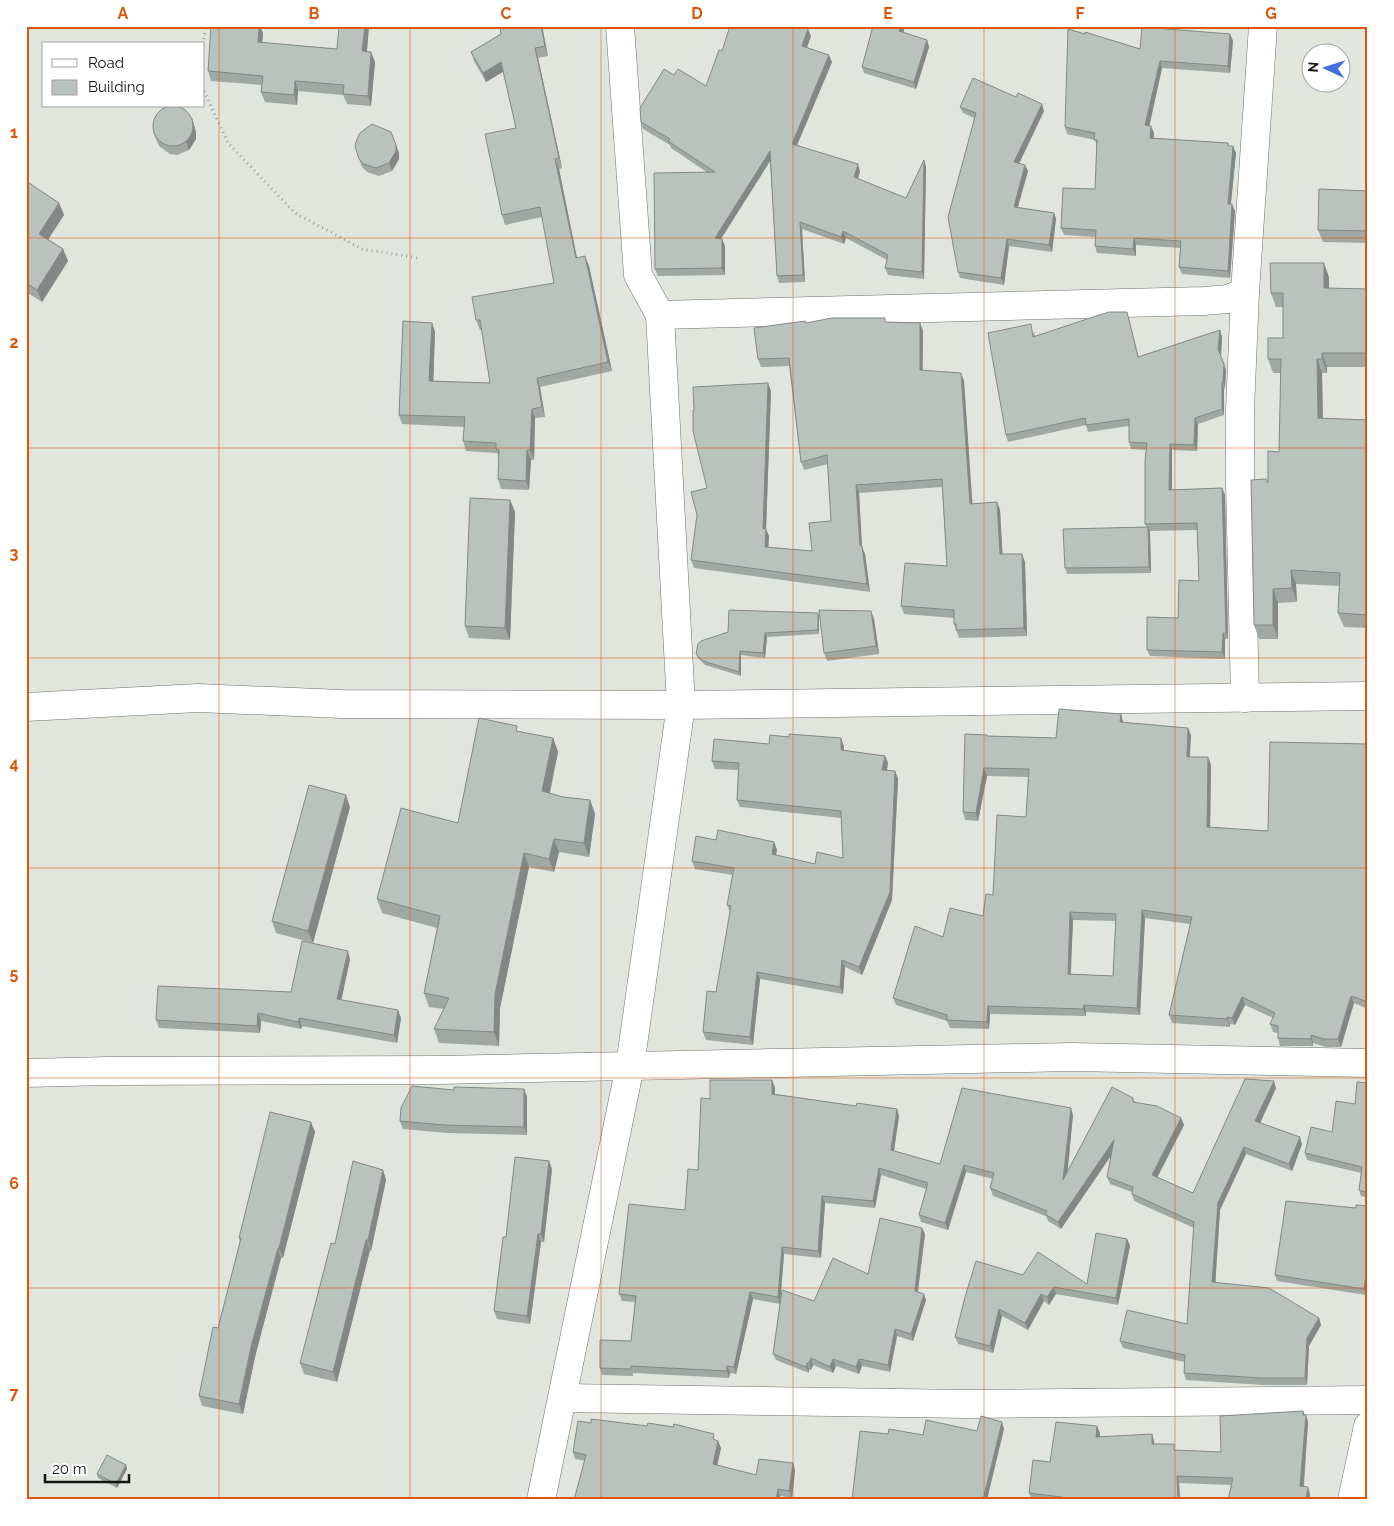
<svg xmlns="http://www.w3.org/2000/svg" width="1394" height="1526" font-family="Raleway,sans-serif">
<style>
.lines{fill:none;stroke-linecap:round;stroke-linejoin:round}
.minor-casing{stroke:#6d726b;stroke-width:29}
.major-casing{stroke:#6d726b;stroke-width:29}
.path{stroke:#999e98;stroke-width:3;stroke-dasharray:1 4;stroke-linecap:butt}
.minor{stroke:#fff;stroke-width:28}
.major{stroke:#fff;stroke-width:28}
.wall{fill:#9fa8a3;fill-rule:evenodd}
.shaded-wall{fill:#828885}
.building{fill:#b9c3be;stroke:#828885;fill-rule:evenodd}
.grid{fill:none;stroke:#dd560c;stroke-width:1;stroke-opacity:0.55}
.neatline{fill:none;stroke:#dd560c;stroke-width:2}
.grid-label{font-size:16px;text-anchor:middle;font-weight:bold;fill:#dd560c}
</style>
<rect width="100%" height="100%" fill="#e0e6de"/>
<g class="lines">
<g class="minor-casing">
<g id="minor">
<path d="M 660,315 L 1204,301 L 1228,299 L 1245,292"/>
<path d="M 1245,698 L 1240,484 L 1240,410 L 1245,292 L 1263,26"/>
<path d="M 26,1073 L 109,1071 L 440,1070 L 1072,1057 L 1368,1063"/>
<path d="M 563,1398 L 969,1404 L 1368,1400"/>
<path d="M 541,1500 L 630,1066 L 681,705 L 660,315 L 638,275 L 620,26"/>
<path d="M 1352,1500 L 1368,1426"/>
</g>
</g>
<g class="major-casing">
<path id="major" d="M 26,707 L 198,698 L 342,704 L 681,705 L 1368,696"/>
</g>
<g class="path">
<path d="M 203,44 L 206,26"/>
<path d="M 204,91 L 228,143 L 295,213 L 362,249 L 418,258"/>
</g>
<use href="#minor" class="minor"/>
<use href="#major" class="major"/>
</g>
<g class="wall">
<path d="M 339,26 L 369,26 L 367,52 L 375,62 L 371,106 L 347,104 L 343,95 L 298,91 L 297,105 L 265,102 L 261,92 L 262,85 L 211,81 L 208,71 L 263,33 L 262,43 L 337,49 Z"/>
<path d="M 500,26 L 542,26 L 548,56 L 538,58 L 562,168 L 559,169 L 577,258 L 589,266 L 612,371 L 540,387 L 545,417 L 535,418 L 534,460 L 531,460 L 529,490 L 501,489 L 498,479 L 499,457 L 497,453 L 466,451 L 463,441 L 464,427 L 402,424 L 399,415 L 432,323 L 435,332 L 433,381 L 490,383 L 482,330 L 480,330 L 476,320 L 554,283 L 542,217 L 505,225 L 502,215 L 516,128 L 503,72 L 486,82 L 474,61 L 471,52 L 501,34 Z"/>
<path d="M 873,26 L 905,26 L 903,32 L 927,40 L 929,47 L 916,89 L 864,73 L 862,67 Z"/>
<path d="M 1085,34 L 1140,49 L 1230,34 L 1233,41 L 1230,73 L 1162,68 L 1149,126 L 1154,133 L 1153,138 L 1228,143 L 1229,146 L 1236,153 L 1231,204 L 1235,211 L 1230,278 L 1182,274 L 1179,267 L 1181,248 L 1136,245 L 1136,256 L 1097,253 L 1095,246 L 1095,237 L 1064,235 L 1061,228 L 1095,189 L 1097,147 L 1095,140 L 1067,134 L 1065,127 Z"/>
<path d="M 811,36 L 807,47 L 832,62 L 797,145 L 860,171 L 858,179 L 906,198 L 924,160 L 926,167 L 924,279 L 888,275 L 885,268 L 887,260 L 846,238 L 844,244 L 802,229 L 805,282 L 779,283 L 777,276 L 770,161 L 721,239 L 722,239 L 725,246 L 725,275 L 658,276 L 655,269 L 708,173 L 671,148 L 670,145 L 643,129 L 641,122 L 674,75 L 706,86 L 722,51 Z"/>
<path d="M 960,107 L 1044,111 L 1019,163 L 1028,171 L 1018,207 L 1054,213 L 1056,219 L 1052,252 L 1009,246 L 1004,285 L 960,278 L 958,272 L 974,118 L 963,113 Z"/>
<path d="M 192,118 L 196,132 L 196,139 L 189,150 L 177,155 L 170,154 L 159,146 L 153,132 Z"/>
<path d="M 396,145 L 399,153 L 399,159 L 392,171 L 379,176 L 367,172 L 362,167 L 359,159 Z"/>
<path d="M 26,181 L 59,203 L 64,215 L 48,239 L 63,249 L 68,261 L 42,302 L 26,292 Z"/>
<path d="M 1368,191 L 1368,243 L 1323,242 L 1318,230 Z"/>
<path d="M 1329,277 L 1329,289 L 1368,289 L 1368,367 L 1327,367 L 1327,373 L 1322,373 L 1323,418 L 1368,420 L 1368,628 L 1344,627 L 1338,613 L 1339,586 L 1296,584 L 1297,602 L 1278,603 L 1278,639 L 1259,639 L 1254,625 L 1268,483 L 1279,452 L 1281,373 L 1273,373 L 1268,359 L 1283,338 L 1283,307 L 1276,307 L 1271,293 Z"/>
<path d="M 1127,312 L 1129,319 L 1138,357 L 1220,330 L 1222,337 L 1221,356 L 1226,370 L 1225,388 L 1224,389 L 1224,415 L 1198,424 L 1197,451 L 1172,450 L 1172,490 L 1222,488 L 1225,495 L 1228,639 L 1225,639 L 1225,659 L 1150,656 L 1147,650 L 1178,618 L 1199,581 L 1197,530 L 1150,531 L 1150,533 L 1151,573 L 1067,574 L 1065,568 L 1147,527 L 1145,524 L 1146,450 L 1131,449 L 1129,442 L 1129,426 L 1088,432 L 1086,425 L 1008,442 L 1006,435 L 1034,331 L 1035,336 Z"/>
<path d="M 887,322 L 920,323 L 923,331 L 923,371 L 964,381 L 972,504 L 997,502 L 1000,510 L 1002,554 L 1025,562 L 1027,636 L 959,638 L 954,624 L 954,618 L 904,614 L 901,606 L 947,566 L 942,487 L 859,493 L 862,547 L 865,554 L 870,592 L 694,568 L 691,560 L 707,488 L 771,391 L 766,529 L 769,536 L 768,547 L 812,551 L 831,521 L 828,464 L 804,470 L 801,462 L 789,366 L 761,367 L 758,359 L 806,323 Z"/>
<path d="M 510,500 L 515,512 L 510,640 L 469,638 L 465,626 Z"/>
<path d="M 818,613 L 819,617 L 819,634 L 767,637 L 765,658 L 741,655 L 741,676 L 705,665 L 698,658 L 696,654 Z"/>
<path d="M 874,619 L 879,654 L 827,661 L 824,653 Z"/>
<path d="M 1121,714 L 1123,723 L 1191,735 L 1190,757 L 1211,765 L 1210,827 L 1268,831 L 1368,744 L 1368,1009 L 1354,1003 L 1341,1047 L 1326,1047 L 1313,1043 L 1313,1046 L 1280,1046 L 1278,1038 L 1278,1033 L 1273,1032 L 1270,1024 L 1273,1018 L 1245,1005 L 1235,1025 L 1230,1024 L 1230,1027 L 1172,1023 L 1169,1015 L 1190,924 L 1145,918 L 1140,1015 L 1086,1012 L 1086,1016 L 990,1014 L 989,1029 L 950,1028 L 947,1021 L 896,1005 L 893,998 L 943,937 L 983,916 L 1026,817 L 1028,777 L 987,776 L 978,821 L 965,820 L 963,812 L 988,736 L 1056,738 ZM 1073,920 L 1116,921 L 1113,976 L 1071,974 Z"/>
<path d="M 519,732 L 553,738 L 558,752 L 550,793 L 563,797 L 590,800 L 595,814 L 589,857 L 559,852 L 554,872 L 529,867 L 500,1008 L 499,1046 L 439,1043 L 434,1029 L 444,1009 L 429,1007 L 424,993 L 437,928 L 382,913 L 377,899 L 458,823 Z"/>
<path d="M 769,744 L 844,746 L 844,750 L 885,756 L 888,763 L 887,771 L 895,771 L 898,779 L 892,900 L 862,975 L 845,967 L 843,994 L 760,979 L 753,1045 L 706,1040 L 703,1032 L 716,992 L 730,913 L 727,905 L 733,875 L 695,869 L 692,861 L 716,840 L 774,842 L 777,850 L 776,855 L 815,864 L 843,858 L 841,818 L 740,807 L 737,800 L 738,770 L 715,769 L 712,761 Z"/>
<path d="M 350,807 L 313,943 L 276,933 L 272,921 Z"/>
<path d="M 350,959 L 341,1000 L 401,1018 L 397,1043 L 302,1026 L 301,1029 L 261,1021 L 260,1033 L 159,1028 L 156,1020 L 291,992 Z"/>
<path d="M 1368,1083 L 1368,1198 L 1361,1196 L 1359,1190 L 1361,1173 L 1307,1160 L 1305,1153 L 1332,1132 L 1355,1104 Z"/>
<path d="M 775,1087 L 775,1094 L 856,1106 L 897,1109 L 899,1116 L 894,1151 L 940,1164 L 1073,1115 L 1067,1173 L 1133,1098 L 1135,1103 L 1181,1118 L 1184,1125 L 1157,1177 L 1193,1193 L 1276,1088 L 1260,1123 L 1302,1144 L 1292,1171 L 1246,1154 L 1220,1210 L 1215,1282 L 1319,1318 L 1321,1325 L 1309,1346 L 1307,1385 L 1263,1385 L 1186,1380 L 1184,1373 L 1184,1362 L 1123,1348 L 1120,1341 L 1187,1324 L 1194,1228 L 1134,1201 L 1132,1194 L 1132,1192 L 1110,1184 L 1107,1177 L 1111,1155 L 1061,1229 L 1048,1221 L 1046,1216 L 993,1196 L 990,1188 L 993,1179 L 966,1172 L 948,1230 L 921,1222 L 919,1215 L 926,1189 L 881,1175 L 875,1208 L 825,1203 L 821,1258 L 784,1254 L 780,1303 L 814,1301 L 868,1274 L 922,1228 L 925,1234 L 918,1292 L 926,1300 L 913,1341 L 897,1336 L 890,1372 L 862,1366 L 859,1374 L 836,1366 L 833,1373 L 813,1365 L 811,1370 L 809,1370 L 809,1373 L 776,1360 L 773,1354 L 780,1304 L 753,1299 L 736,1374 L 730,1373 L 729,1378 L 633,1373 L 633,1376 L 602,1375 L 600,1368 L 631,1341 L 635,1302 L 622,1301 L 619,1294 L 685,1210 L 698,1170 L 710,1099 Z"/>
<path d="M 524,1089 L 527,1097 L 527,1135 L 447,1133 L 403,1129 L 400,1121 L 454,1090 Z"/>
<path d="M 315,1132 L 283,1258 L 281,1258 L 255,1357 L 243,1414 L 202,1406 L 199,1396 L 218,1328 L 240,1242 L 239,1238 Z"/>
<path d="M 552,1169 L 544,1242 L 541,1242 L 530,1324 L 497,1319 L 494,1311 L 506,1237 Z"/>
<path d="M 383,1170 L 386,1180 L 371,1251 L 370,1250 L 337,1382 L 304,1374 L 300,1363 L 335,1244 Z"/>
<path d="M 1356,1208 L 1366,1295 L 1277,1281 L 1275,1275 Z"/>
<path d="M 1127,1239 L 1130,1246 L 1118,1305 L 1056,1294 L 1049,1305 L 1044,1301 L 1028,1330 L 1002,1316 L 993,1353 L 958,1344 L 955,1337 L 1023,1275 L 1087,1284 Z"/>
<path d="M 1303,1411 L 1308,1422 L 1304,1487 L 1310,1494 L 1310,1500 L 1228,1500 L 1231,1485 L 1179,1483 L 1180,1500 L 1032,1500 L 1029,1493 L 1050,1462 L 1100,1433 L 1099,1437 L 1154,1441 L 1154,1444 L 1176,1450 L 1221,1452 Z"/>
<path d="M 591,1423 L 718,1441 L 721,1448 L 717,1465 L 756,1475 L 795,1470 L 792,1498 L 575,1459 L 573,1452 Z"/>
<path d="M 126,1465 L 127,1469 L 117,1488 L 98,1478 L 97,1474 Z"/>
</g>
<g class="shaded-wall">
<path d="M 259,26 L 260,26 L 263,33 L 261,53 L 258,42 Z"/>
<path d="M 365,26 L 369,26 L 366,61 L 362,51 Z"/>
<path d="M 541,26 L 542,26 L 548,56 L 545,46 Z"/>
<path d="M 901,26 L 905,26 L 902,38 L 899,31 Z"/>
<path d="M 808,29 L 811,36 L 805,53 L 802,46 Z"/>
<path d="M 1230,34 L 1233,41 L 1230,73 L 1228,66 Z"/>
<path d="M 927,40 L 929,47 L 916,89 L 914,82 Z"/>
<path d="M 535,48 L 538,58 L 562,168 L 559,158 Z"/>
<path d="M 371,52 L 375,62 L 371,106 L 368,96 Z"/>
<path d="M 829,55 L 832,62 L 795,150 L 792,144 Z"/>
<path d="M 1160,61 L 1162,68 L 1148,132 L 1145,125 Z"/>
<path d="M 501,62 L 504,71 L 486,82 L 483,73 Z"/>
<path d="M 295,81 L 298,91 L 297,105 L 294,95 Z"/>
<path d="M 1042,104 L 1044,111 L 1017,168 L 1014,162 Z"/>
<path d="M 192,118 L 196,132 L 196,139 L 189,150 L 186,142 Z"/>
<path d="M 1151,126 L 1154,133 L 1153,145 L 1150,138 Z"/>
<path d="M 396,145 L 399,153 L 399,159 L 392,171 L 389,163 Z"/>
<path d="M 1233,146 L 1236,153 L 1230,211 L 1228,204 Z"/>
<path d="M 770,151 L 772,158 L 717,245 L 715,238 Z"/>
<path d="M 555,159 L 559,169 L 579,268 L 576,258 Z"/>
<path d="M 924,160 L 926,167 L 924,279 L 922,272 Z"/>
<path d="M 858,164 L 860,171 L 856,184 L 854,177 Z"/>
<path d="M 1025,165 L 1028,171 L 1016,213 L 1014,207 Z"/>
<path d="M 59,203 L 64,215 L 44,246 L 39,234 Z"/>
<path d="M 1232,204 L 1235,211 L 1230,278 L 1228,271 Z"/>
<path d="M 1054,213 L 1056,219 L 1052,252 L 1049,245 Z"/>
<path d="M 800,222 L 802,229 L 805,282 L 803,275 Z"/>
<path d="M 843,231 L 846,238 L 844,244 L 841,237 Z"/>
<path d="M 1134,238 L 1136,245 L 1136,256 L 1133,249 Z"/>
<path d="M 722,239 L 725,246 L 725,275 L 722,268 Z"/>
<path d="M 1007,239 L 1009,246 L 1004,285 L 1001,278 Z"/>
<path d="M 63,249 L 68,261 L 42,302 L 37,290 Z"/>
<path d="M 585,256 L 589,266 L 612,371 L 608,362 Z"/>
<path d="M 1324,263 L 1329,277 L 1329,302 L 1324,288 Z"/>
<path d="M 1127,312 L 1129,319 L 1140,363 L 1138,357 Z"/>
<path d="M 432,323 L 435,332 L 433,391 L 429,381 Z"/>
<path d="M 920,323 L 923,331 L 922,378 L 920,370 Z"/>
<path d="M 1220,330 L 1222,337 L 1221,356 L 1218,349 Z"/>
<path d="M 1322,353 L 1327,367 L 1327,373 L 1322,359 Z"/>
<path d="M 1317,359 L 1322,373 L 1323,432 L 1318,418 Z"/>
<path d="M 1224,364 L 1226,370 L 1225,388 L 1223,382 Z"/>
<path d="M 961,373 L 964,381 L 973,512 L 970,504 Z"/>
<path d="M 537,378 L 540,387 L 545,417 L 542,407 Z"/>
<path d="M 1222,382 L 1224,389 L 1224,415 L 1222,409 Z"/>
<path d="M 768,383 L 771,391 L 766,529 L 769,536 L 768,555 L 765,547 L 763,529 Z"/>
<path d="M 532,409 L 535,418 L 534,460 L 530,450 Z"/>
<path d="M 1195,418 L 1198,424 L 1197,451 L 1194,445 Z"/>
<path d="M 1170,444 L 1172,450 L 1172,497 L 1169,490 Z"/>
<path d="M 527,450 L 531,460 L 529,490 L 526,481 Z"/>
<path d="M 856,485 L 859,493 L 862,547 L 865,554 L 870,592 L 867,584 L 860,546 Z"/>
<path d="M 1222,488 L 1225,495 L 1228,639 L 1226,633 Z"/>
<path d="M 510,500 L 515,512 L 510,640 L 505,628 Z"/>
<path d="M 997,502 L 1000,510 L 1003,562 L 1000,554 Z"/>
<path d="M 1148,527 L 1150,533 L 1151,573 L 1149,567 Z"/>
<path d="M 1022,554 L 1025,562 L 1027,636 L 1024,628 Z"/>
<path d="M 1291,570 L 1296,584 L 1297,602 L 1292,588 Z"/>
<path d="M 1273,589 L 1278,603 L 1278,639 L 1273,625 Z"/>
<path d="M 871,611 L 874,619 L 879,654 L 876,646 Z"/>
<path d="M 818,613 L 819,617 L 819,634 L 818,630 Z"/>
<path d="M 765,633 L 767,637 L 765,658 L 763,653 Z"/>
<path d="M 1223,633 L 1225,639 L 1225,659 L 1222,652 Z"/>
<path d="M 740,651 L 741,655 L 741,676 L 739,672 Z"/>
<path d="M 1121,714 L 1123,722 L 1123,730 L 1120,722 Z"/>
<path d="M 1188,728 L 1191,735 L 1189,764 L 1187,757 Z"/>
<path d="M 553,738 L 558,752 L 547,805 L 542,791 Z"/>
<path d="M 841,738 L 844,746 L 843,757 L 841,750 Z"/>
<path d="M 885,756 L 888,763 L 885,778 L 882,770 Z"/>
<path d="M 1208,757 L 1211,765 L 1210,834 L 1207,827 Z"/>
<path d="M 984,768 L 987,776 L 978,821 L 976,813 Z"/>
<path d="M 895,771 L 898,779 L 892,900 L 862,975 L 859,967 Z"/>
<path d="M 346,795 L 350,807 L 313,943 L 308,931 Z"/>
<path d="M 590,800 L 595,814 L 589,857 L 584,843 Z"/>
<path d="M 554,839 L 559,852 L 554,872 L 549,859 Z"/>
<path d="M 774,842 L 777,850 L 774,861 L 772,854 Z"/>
<path d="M 524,853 L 529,867 L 500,1008 L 499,1046 L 494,1032 L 495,994 Z"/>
<path d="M 1142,910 L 1145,918 L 1140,1015 L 1137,1008 Z"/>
<path d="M 1070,912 L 1073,920 L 1070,982 L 1068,974 Z"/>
<path d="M 348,951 L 350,959 L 340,1007 L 337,999 Z"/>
<path d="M 842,960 L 845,967 L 843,994 L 840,987 Z"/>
<path d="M 757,972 L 760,979 L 753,1045 L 750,1037 Z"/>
<path d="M 1351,996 L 1354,1003 L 1341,1047 L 1338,1039 Z"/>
<path d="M 1242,997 L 1245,1005 L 1235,1025 L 1232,1018 Z"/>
<path d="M 1084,1005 L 1086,1012 L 1086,1016 L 1083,1009 Z"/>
<path d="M 988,1006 L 990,1014 L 989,1029 L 987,1022 Z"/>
<path d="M 398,1010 L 401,1018 L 397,1043 L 394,1035 Z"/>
<path d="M 258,1013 L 261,1021 L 260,1033 L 257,1026 Z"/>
<path d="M 1227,1017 L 1230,1024 L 1230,1027 L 1227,1019 Z"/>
<path d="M 299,1018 L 302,1026 L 301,1029 L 298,1022 Z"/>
<path d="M 1311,1035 L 1313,1043 L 1313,1046 L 1311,1039 Z"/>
<path d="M 772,1080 L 775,1087 L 775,1101 L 772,1094 Z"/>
<path d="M 1274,1081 L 1276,1088 L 1258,1128 L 1255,1121 Z"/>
<path d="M 524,1089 L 527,1097 L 527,1135 L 524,1127 Z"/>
<path d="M 1071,1108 L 1073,1115 L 1066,1188 L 1063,1180 Z"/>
<path d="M 897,1109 L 899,1116 L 893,1157 L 891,1150 Z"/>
<path d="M 1181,1118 L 1184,1125 L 1155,1182 L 1152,1175 Z"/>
<path d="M 311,1122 L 315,1132 L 283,1258 L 279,1248 Z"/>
<path d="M 1300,1137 L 1302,1144 L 1292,1171 L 1289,1164 Z"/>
<path d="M 1114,1140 L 1117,1147 L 1061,1229 L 1058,1222 Z"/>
<path d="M 1244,1147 L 1246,1154 L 1220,1210 L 1215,1289 L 1212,1282 L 1218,1203 Z"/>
<path d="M 549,1161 L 552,1169 L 544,1242 L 541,1234 Z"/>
<path d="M 964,1165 L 966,1172 L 948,1230 L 945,1223 Z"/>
<path d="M 879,1168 L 881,1175 L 875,1208 L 873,1201 Z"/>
<path d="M 383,1170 L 386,1180 L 371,1251 L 368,1240 Z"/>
<path d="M 822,1196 L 825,1203 L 821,1258 L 818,1251 Z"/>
<path d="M 922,1228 L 925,1234 L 917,1297 L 915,1291 Z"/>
<path d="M 538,1234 L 541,1242 L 530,1324 L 527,1316 Z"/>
<path d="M 1127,1239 L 1130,1246 L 1118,1305 L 1116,1298 Z"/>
<path d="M 366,1240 L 370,1250 L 337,1382 L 333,1372 Z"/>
<path d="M 782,1247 L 784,1254 L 780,1304 L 778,1297 Z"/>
<path d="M 278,1248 L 281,1258 L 255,1357 L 243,1414 L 239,1404 L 251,1347 Z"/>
<path d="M 1368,1262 L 1368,1284 L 1366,1295 L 1364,1289 Z"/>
<path d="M 1054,1287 L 1056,1294 L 1049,1305 L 1047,1297 Z"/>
<path d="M 750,1292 L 753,1299 L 736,1374 L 734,1367 Z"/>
<path d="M 924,1294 L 926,1300 L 913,1341 L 911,1334 Z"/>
<path d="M 1041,1294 L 1044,1301 L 1028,1330 L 1025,1323 Z"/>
<path d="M 999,1309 L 1002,1316 L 993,1353 L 990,1346 Z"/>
<path d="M 1319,1318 L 1321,1325 L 1309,1346 L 1307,1385 L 1305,1378 L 1307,1338 Z"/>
<path d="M 895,1329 L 897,1336 L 890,1372 L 888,1365 Z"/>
<path d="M 811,1358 L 813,1365 L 811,1370 L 809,1363 Z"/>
<path d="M 833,1359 L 836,1366 L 833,1373 L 830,1367 Z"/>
<path d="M 859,1359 L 862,1366 L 859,1374 L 856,1367 Z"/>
<path d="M 807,1363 L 809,1370 L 809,1373 L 806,1367 Z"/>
<path d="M 727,1366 L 730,1373 L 729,1378 L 727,1371 Z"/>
<path d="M 1303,1411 L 1306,1418 L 1306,1415 L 1308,1422 L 1303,1493 L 1300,1486 Z"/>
<path d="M 1002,1422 L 1004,1429 L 987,1500 L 983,1500 Z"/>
<path d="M 1097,1426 L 1100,1433 L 1099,1444 L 1096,1437 Z"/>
<path d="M 1152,1434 L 1154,1441 L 1155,1451 L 1152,1444 Z"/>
<path d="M 718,1441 L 721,1448 L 716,1471 L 713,1464 Z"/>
<path d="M 793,1463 L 795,1470 L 792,1498 L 789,1491 Z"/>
<path d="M 126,1465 L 127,1469 L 117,1488 L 116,1484 Z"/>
<path d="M 1177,1476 L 1179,1483 L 1180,1500 L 1178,1500 Z"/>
<path d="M 1308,1487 L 1310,1494 L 1310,1500 L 1306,1500 Z"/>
<path d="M 778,1489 L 780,1496 L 780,1500 L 776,1500 Z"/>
</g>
<g class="building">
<path d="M 211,26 L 259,26 L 258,42 L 337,49 L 339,26 L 365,26 L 362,51 L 371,52 L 368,96 L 343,94 L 344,85 L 295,81 L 294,95 L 261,92 L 263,76 L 208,71 Z"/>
<path d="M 500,26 L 541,26 L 545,46 L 535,48 L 559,158 L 555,159 L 576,258 L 585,256 L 608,362 L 537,378 L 542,407 L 532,409 L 530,450 L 527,450 L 526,481 L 498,479 L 499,450 L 496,449 L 496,443 L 463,441 L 465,417 L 399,415 L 403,321 L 432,323 L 429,381 L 490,383 L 480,320 L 476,320 L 472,297 L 554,283 L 540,207 L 502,215 L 485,134 L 516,128 L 501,62 L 483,73 L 471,52 L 501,34 Z"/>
<path d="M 730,26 L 800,26 L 808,29 L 802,46 L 829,55 L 792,144 L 858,164 L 854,177 L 906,198 L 924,160 L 922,272 L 885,268 L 888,255 L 843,231 L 841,237 L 800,222 L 803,275 L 777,276 L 770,151 L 715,238 L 722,239 L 722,268 L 655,269 L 654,173 L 715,172 L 668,141 L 670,139 L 641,122 L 640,108 L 664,69 L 674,75 L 678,69 L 706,86 L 719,50 L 722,51 Z"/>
<path d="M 873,26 L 901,26 L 899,31 L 927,40 L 914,82 L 862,67 Z"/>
<path d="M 1142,27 L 1230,34 L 1228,66 L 1160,61 L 1145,125 L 1151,126 L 1150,138 L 1228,143 L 1228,146 L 1233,146 L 1228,204 L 1232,204 L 1228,271 L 1179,267 L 1181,241 L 1134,238 L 1133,249 L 1095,246 L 1096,230 L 1061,228 L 1063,188 L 1095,189 L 1097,140 L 1094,140 L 1095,133 L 1065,127 L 1068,29 L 1085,34 L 1085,32 L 1140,49 Z"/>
<path d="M 973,78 L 1016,97 L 1018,93 L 1042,104 L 1014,162 L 1025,165 L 1014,207 L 1054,213 L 1049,245 L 1007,239 L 1001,278 L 958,272 L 948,217 L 976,113 L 960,107 Z"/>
<circle cx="173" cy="126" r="20"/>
<path d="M 372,124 L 391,132 L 396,145 L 396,151 L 389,163 L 376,168 L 364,164 L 359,159 L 355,146 L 357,139 L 360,133 Z"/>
<path d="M 26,181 L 59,203 L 39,234 L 63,249 L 37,290 L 26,283 Z"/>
<path d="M 1319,189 L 1368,191 L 1368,231 L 1318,230 Z"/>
<path d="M 1270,263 L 1324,263 L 1324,288 L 1368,289 L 1368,353 L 1322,353 L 1322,359 L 1317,359 L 1318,418 L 1368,420 L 1368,615 L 1338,613 L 1340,573 L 1291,570 L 1292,588 L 1273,589 L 1273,625 L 1254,625 L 1251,480 L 1266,479 L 1268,483 L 1268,451 L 1279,452 L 1281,359 L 1268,359 L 1268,338 L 1283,338 L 1283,293 L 1271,293 Z"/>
<path d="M 1109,312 L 1127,312 L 1138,357 L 1220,330 L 1218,349 L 1224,364 L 1223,382 L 1222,382 L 1222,409 L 1195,418 L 1194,445 L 1170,444 L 1169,490 L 1222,488 L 1226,633 L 1223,633 L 1222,652 L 1147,650 L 1147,617 L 1178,618 L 1179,580 L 1199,581 L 1197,523 L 1145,524 L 1145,460 L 1147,443 L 1129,442 L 1129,419 L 1086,425 L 1085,418 L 1006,435 L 988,333 L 1031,324 L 1033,337 L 1093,317 Z"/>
<path d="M 832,318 L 885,318 L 885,322 L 920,323 L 920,370 L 961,373 L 970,504 L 997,502 L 1000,554 L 1022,554 L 1024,628 L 956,630 L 956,624 L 954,624 L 954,610 L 901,606 L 905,563 L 947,566 L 942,479 L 856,485 L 860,546 L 862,546 L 867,584 L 691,560 L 697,515 L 691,492 L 707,488 L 693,431 L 693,410 L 694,410 L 693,387 L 768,383 L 763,529 L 766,528 L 765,547 L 812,551 L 809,523 L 831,521 L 827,455 L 801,462 L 789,358 L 758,359 L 754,328 L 805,321 L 806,323 Z"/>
<path d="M 470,498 L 510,500 L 505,628 L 465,626 Z"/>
<path d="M 1148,527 L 1149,567 L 1065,568 L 1063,529 Z"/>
<path d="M 729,610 L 818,613 L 818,630 L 765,633 L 763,653 L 740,651 L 739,672 L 703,661 L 696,654 L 698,644 L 701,641 L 728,632 Z"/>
<path d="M 819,610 L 871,611 L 876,646 L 824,653 Z"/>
<path d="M 1059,709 L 1121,714 L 1120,722 L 1188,728 L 1187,757 L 1208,757 L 1207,827 L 1268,831 L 1270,742 L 1368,744 L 1368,1002 L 1351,996 L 1338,1039 L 1324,1039 L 1311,1035 L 1311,1039 L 1278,1038 L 1278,1026 L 1270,1024 L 1275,1013 L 1242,997 L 1232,1018 L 1227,1017 L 1227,1019 L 1169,1015 L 1192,917 L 1142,910 L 1137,1008 L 1084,1005 L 1083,1009 L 988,1006 L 987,1022 L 947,1020 L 947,1015 L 893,998 L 915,926 L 943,937 L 950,908 L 983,916 L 986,894 L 993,895 L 997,815 L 1026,817 L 1029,769 L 984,768 L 976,813 L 963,812 L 965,734 L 987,735 L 987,736 L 1056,738 ZM 1070,912 L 1116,914 L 1113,976 L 1068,974 Z"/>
<path d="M 479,718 L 517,726 L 516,731 L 553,738 L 542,791 L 563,797 L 590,800 L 584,843 L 554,839 L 549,859 L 524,853 L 495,994 L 494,1032 L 434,1029 L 449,998 L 424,993 L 440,916 L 377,899 L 401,808 L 458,823 Z"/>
<path d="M 789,734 L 841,738 L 841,750 L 885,756 L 882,770 L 895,771 L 890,892 L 859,967 L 842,960 L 840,987 L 757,972 L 750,1037 L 703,1032 L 707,991 L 716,992 L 731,906 L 727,905 L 734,868 L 692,861 L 696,836 L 716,840 L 718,830 L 774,842 L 772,854 L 815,864 L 817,852 L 843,858 L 841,811 L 737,800 L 739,763 L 712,761 L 714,739 L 769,744 L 770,735 L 789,737 Z"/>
<path d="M 309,785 L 346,795 L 308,931 L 272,921 Z"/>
<path d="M 302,941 L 348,951 L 337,999 L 398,1010 L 394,1035 L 299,1018 L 298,1022 L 258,1013 L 257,1026 L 156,1020 L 158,986 L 291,992 Z"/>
<path d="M 1245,1079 L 1274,1081 L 1255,1121 L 1300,1137 L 1289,1164 L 1244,1147 L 1218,1203 L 1212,1282 L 1269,1288 L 1319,1318 L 1307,1338 L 1305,1378 L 1261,1378 L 1184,1373 L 1185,1355 L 1120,1341 L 1127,1310 L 1187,1324 L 1194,1222 L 1132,1194 L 1133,1187 L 1107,1177 L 1114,1140 L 1058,1222 L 1045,1214 L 1047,1211 L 990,1188 L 994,1173 L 964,1165 L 945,1223 L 919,1215 L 928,1183 L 879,1168 L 873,1201 L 822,1196 L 818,1251 L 782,1247 L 778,1297 L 750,1292 L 734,1367 L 727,1366 L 727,1371 L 631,1366 L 631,1369 L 600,1368 L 600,1340 L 631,1341 L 636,1296 L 619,1294 L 629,1204 L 685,1210 L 688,1169 L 698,1170 L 701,1098 L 710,1099 L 710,1080 L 772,1080 L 772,1094 L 856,1106 L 857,1103 L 897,1109 L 891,1150 L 940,1164 L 962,1088 L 1071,1108 L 1063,1180 L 1112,1087 L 1133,1098 L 1133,1102 L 1157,1106 L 1181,1118 L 1152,1175 L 1193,1193 Z"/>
<path d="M 1357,1082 L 1368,1083 L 1368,1193 L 1359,1190 L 1362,1167 L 1305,1153 L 1311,1127 L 1332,1132 L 1336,1101 L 1355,1104 Z"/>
<path d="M 412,1086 L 454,1090 L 454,1087 L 524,1089 L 524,1127 L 444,1125 L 400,1121 L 401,1108 Z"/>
<path d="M 270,1112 L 311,1122 L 279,1248 L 278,1248 L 251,1347 L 239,1404 L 199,1396 L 213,1327 L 218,1328 L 241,1238 L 239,1238 Z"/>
<path d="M 515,1157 L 549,1161 L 541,1234 L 538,1234 L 527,1316 L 494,1311 L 503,1237 L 506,1237 Z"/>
<path d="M 353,1161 L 383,1170 L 368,1240 L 366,1240 L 333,1372 L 300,1363 L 331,1243 L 335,1244 Z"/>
<path d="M 1286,1201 L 1356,1208 L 1356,1205 L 1368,1206 L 1368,1262 L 1364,1289 L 1275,1275 Z"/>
<path d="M 880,1218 L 922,1228 L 915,1291 L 924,1294 L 911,1334 L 895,1329 L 888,1365 L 859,1359 L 856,1367 L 833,1359 L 830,1367 L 811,1358 L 809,1363 L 807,1363 L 806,1367 L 773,1354 L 782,1290 L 814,1301 L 833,1258 L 868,1274 Z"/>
<path d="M 1096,1233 L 1127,1239 L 1116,1298 L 1054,1287 L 1047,1297 L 1041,1294 L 1025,1323 L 999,1309 L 990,1346 L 955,1337 L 965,1297 L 976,1261 L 1023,1275 L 1038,1252 L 1087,1284 Z"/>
<path d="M 1303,1411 L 1303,1415 L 1306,1415 L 1300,1486 L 1308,1487 L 1306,1500 L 1228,1500 L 1233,1478 L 1177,1476 L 1178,1500 L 1062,1500 L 1062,1497 L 1029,1493 L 1033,1460 L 1050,1462 L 1056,1422 L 1097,1426 L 1096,1437 L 1152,1434 L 1152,1444 L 1174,1444 L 1174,1450 L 1221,1452 L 1220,1416 Z"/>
<path d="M 981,1416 L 1002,1422 L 983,1500 L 852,1500 L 860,1431 L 888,1434 L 889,1429 L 923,1435 L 926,1420 L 977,1431 Z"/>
<path d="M 591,1419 L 647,1426 L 648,1423 L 673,1427 L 674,1424 L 714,1434 L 713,1439 L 718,1441 L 713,1464 L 756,1475 L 759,1459 L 793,1463 L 789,1491 L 778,1489 L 776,1500 L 574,1500 L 586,1455 L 573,1452 L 578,1421 L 591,1423 Z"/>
<path d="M 107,1455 L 126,1465 L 116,1484 L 97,1474 Z"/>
</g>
<path class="grid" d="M 219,26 L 219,1500M 410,26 L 410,1500M 601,26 L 601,1500M 793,26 L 793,1500M 984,26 L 984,1500M 1175,26 L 1175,1500M 26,238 L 1368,238M 26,448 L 1368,448M 26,658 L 1368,658M 26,868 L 1368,868M 26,1078 L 1368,1078M 26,1288 L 1368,1288"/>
<rect width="1394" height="1526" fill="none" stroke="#ffffff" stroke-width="55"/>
<rect x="42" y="42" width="162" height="65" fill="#ffffff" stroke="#a1a1a0"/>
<rect x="52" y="59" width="25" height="8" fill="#ffffff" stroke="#a1a1a0"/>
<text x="88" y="68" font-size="15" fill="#131512">Road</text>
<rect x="52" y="80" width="25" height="15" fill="#b9c3be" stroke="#a1a1a0"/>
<text x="88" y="92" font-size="15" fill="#131512">Building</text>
<g transform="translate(1326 68) rotate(274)"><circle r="24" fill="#ffffff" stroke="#a1a1a0"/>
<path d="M0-4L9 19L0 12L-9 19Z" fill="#426edf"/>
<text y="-8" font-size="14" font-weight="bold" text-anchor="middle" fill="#131512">N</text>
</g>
<path d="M45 1474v8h84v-8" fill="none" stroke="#131512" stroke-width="2.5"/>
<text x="52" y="1474" font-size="15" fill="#131512" stroke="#ffffff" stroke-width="4" paint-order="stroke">20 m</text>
<rect x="28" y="28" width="1338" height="1470" class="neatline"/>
<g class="grid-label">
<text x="123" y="19">A</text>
<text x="314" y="19">B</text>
<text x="506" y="19">C</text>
<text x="697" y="19">D</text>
<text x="888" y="19">E</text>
<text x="1080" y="19">F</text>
<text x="1271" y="19">G</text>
<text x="14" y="138">1</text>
<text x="14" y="348">2</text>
<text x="14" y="559">3</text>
<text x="14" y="769">4</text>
<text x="14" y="979">5</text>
<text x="14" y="1189">6</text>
<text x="14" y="1399">7</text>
</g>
</svg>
